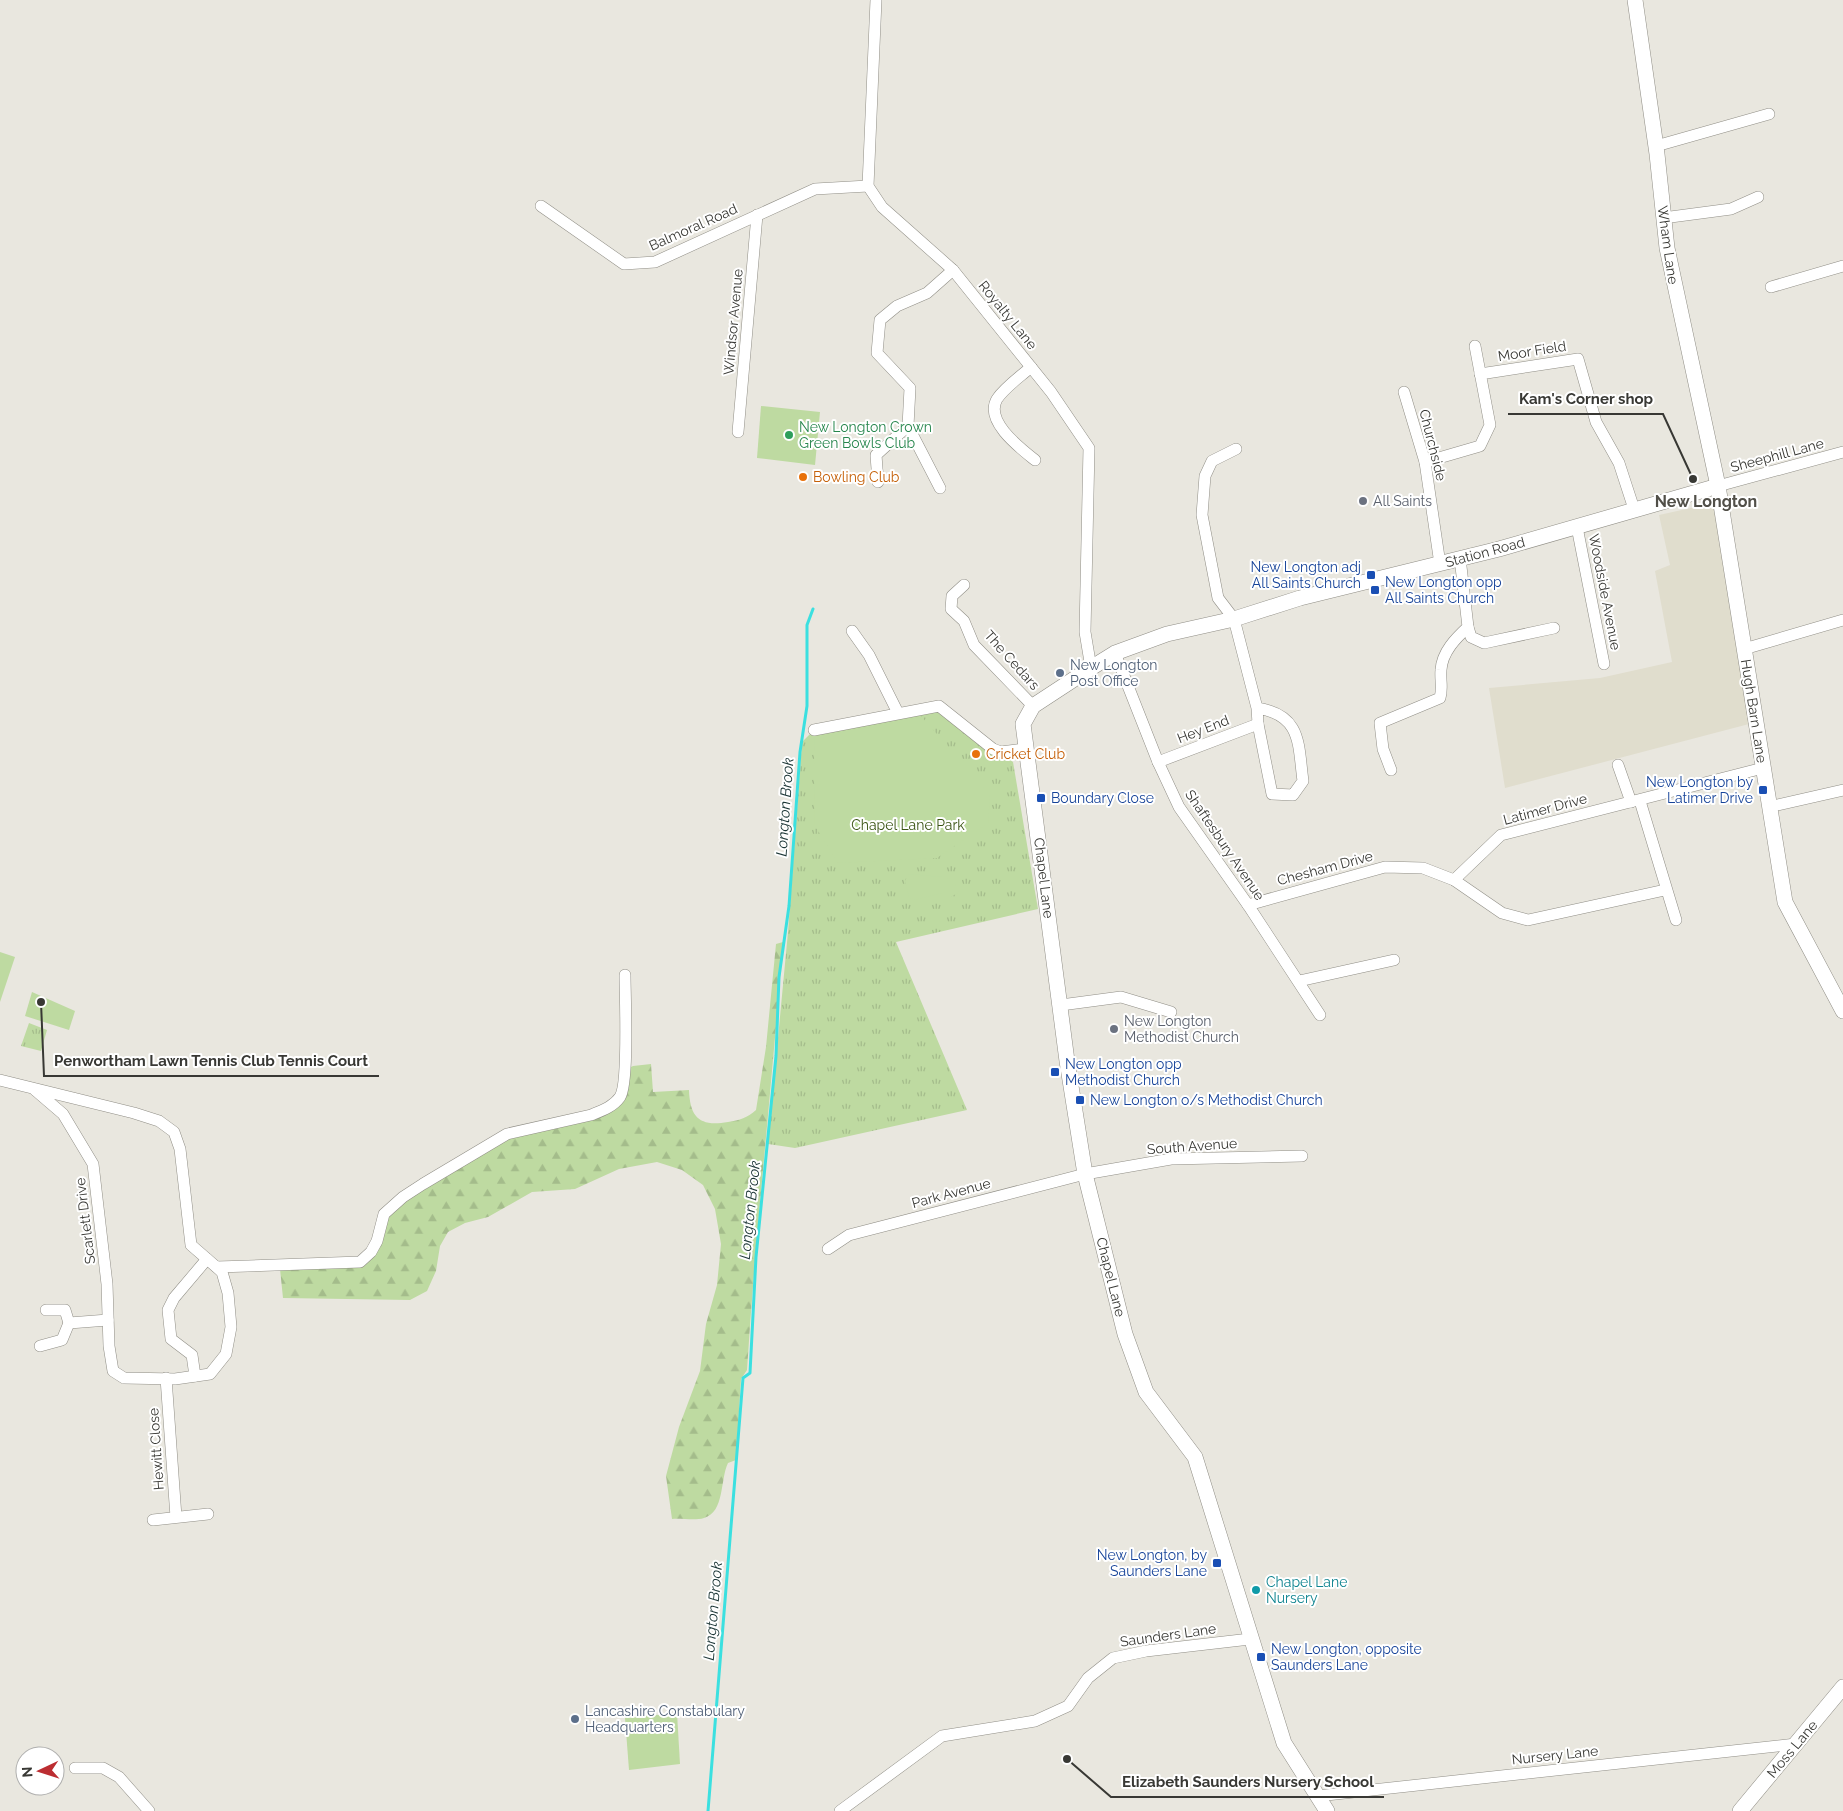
<svg xmlns="http://www.w3.org/2000/svg" width="1843" height="1811" font-family="Raleway,sans-serif">
<style>
.built{fill:#e0ddcd}
.grass{fill:url(#grass-tufts)}
.forest{fill:url(#forest-firs)}
.garden{fill:#bedaa1}
.lines{fill:none;stroke-linecap:round;stroke-linejoin:round}
.stream{stroke:#3be0e0;stroke-width:3}
.street-casing{stroke:#908e86;stroke-width:12}
.secondary-casing{stroke:#908e86;stroke-width:16}
.street{stroke:#fff;stroke-width:11}
.secondary{stroke:#fff;stroke-width:15}
.leisure-dot{fill:#2e9e5b;stroke:#fff;stroke-width:2}
.food-dot{fill:#e8710a;stroke:#fff;stroke-width:2}
.worship-dot{fill:#6b7280;stroke:#fff;stroke-width:2}
.transit-dot{fill:#1a4fb4;stroke:#fff;stroke-width:2}
.service-dot{fill:#5c6f8a;stroke:#fff;stroke-width:2}
.culture-dot{fill:#0f9aa8;stroke:#fff;stroke-width:2}
.labels{text-anchor:middle;dominant-baseline:central;stroke-width:4;stroke-linejoin:round;paint-order:stroke}
.street-label{font-size:14px;fill:#383834;stroke:#fff}
.leisure-label{font-size:14px;fill:#27864d;stroke:#fff;text-anchor:start}
.food-label{font-size:14px;fill:#c56008;stroke:#fff;text-anchor:start}
.worship-label{font-size:14px;fill:#5b616d;stroke:#fff;text-anchor:start}
.transit-label{font-size:14px;fill:#164399;stroke:#fff;text-anchor:start}
.service-label{font-size:14px;fill:#4e5e75;stroke:#fff;text-anchor:start}
.park-label{font-size:14px;fill:#3a5413;stroke:#fff}
.culture-label{font-size:14px;fill:#0d838f;stroke:#fff;text-anchor:start}
.water-label{font-size:15px;font-style:italic;fill:#1c3636;stroke:#fff}
.quarter-label{font-size:16px;font-weight:bold;fill:#514f48;stroke:#fff}
.leader{fill:none;stroke:#383834;stroke-width:2}
.callout-dot{fill:#383834;stroke:#fff;stroke-width:2}
.callout-label{font-size:15px;text-anchor:middle;font-weight:bold;fill:#383834;stroke:#fff;stroke-width:4;stroke-linejoin:round;paint-order:stroke}
</style>
<defs>
<pattern id="grass-tufts" width="24" height="20" patternUnits="userSpaceOnUse" patternTransform="scale(1.25)"><rect width="24" height="20" fill="#bedaa1"/><path d="M3 7l-1-3M5 7V3M7 7l1-3M15 17l-1-3M17 17v-4M19 17l1-3" fill="none" stroke="#a4bc8b"/></pattern>
<pattern id="forest-firs" width="22" height="20" patternUnits="userSpaceOnUse" patternTransform="scale(1.25)"><rect width="22" height="20" fill="#bedaa1"/><path d="M5 1l3.5 6h-7zM16 11l3.5 6h-7z" fill="#a4bc8b"/></pattern>
</defs>
<rect width="100%" height="100%" fill="#e9e7df"/>
<path class="built" d="M 1714,503 L 1749,724 L 1505,788 L 1489,688 L 1600,678 L 1672,662 L 1655,571 L 1670,565 L 1659,515 Z"/>
<g class="grass">
<path d="M 934,706 L 1013,762 L 1038,909 L 896,942 L 967,1110 L 795,1148 L 768,1144 L 788,932 L 802,742 L 814,730 Z"/>
<path d="M 29,1023 L 47,1030 L 41,1051 L 21,1046 Z"/>
</g>
<path class="forest" d="M 783,942 C 772,1085 756,1227 747,1370 L 741,1379 L 736,1460 L 728,1463 C 720,1479 725,1512 704,1518 C 695,1521 682,1518 672,1519 L 666,1476 L 679,1427 L 700,1371 L 706,1324 L 717,1285 L 721,1244 L 715,1209 L 703,1185 L 682,1170 L 657,1162 L 619,1169 L 575,1189 L 532,1192 L 488,1217 L 465,1223 L 448,1232 L 440,1246 L 436,1271 L 427,1291 L 410,1300 L 283,1298 L 280,1269 L 358,1265 L 386,1220 L 402,1200 L 508,1137 L 609,1112 L 621,1104 L 629,1068 L 633,1066 L 651,1064 L 653,1092 L 689,1090 C 690,1118 700,1127 728,1122 C 740,1120 747,1118 756,1110 L 766,1047 L 776,944 Z"/>
<g class="garden">
<path d="M 761,406 L 820,412 L 815,465 L 757,458 Z"/>
<path d="M 915,709 L 990,795 L 988,823 L 937,858 L 838,863 L 815,826 L 814,730 Z"/>
<path d="M 909,874 L 942,877 L 946,880 L 951,877 L 956,883 L 955,885 L 959,892 L 948,899 L 942,893 L 914,900 L 909,897 L 905,881 Z"/>
<path d="M 0,952 L 15,957 L 0,1002 Z"/>
<path d="M 32,992 L 75,1011 L 69,1030 L 25,1016 Z"/>
<path d="M 677,1713 L 680,1764 L 629,1770 L 625,1718 Z"/>
</g>
<g class="lines">
<path class="stream" d="M 708,1811 L 743,1378 L 750,1373 L 756,1257 L 776,1056 L 779,977 L 789,906 L 800,752 L 807,706 L 807,625 L 813,609"/>
<g class="street-casing">
<g id="street">
<path d="M 876,0 L 868,186 L 882,207 L 953,270 L 1051,392 L 1089,448 L 1085,632 L 1091,668"/>
<path d="M 1656,146 L 1769,114"/>
<path d="M 541,206 L 624,264 L 655,262 L 815,189 L 868,186"/>
<path d="M 1663,218 L 1731,209 L 1758,197"/>
<path d="M 1771,287 L 1843,266"/>
<path d="M 1031,367 C 1020,377 1005,387 997,399 C 984,421 1020,448 1035,460"/>
<path d="M 1480,374 L 1578,359 L 1596,422 L 1619,463 L 1634,509"/>
<path d="M 1404,392 L 1425,462 L 1440,564"/>
<path d="M 738,432 L 757,215"/>
<path d="M 1236,449 L 1212,461 L 1205,476 L 1202,515 L 1218,598 L 1234,619 L 1257,708 L 1258,724 L 1272,794 L 1293,795 L 1303,781 C 1298,744 1302,715 1257,708"/>
<path d="M 1425,462 L 1480,446 L 1490,425 L 1475,346"/>
<path d="M 878,482 L 876,455 L 908,426"/>
<path d="M 1718,486 L 1843,452"/>
<path d="M 940,488 L 908,426 L 910,388 L 877,353 L 880,320 L 897,306 L 927,293 L 953,270"/>
<path d="M 1577,527 L 1604,664"/>
<path d="M 964,585 L 952,596 L 951,609 L 964,621 L 974,645 L 1033,706"/>
<path d="M 1468,627 L 1471,637 L 1484,643 L 1554,628"/>
<path d="M 852,631 L 869,655 L 898,713"/>
<path d="M 1744,649 L 1843,620"/>
<path d="M 1115,653 L 1158,762 L 1179,807 L 1248,905 L 1320,1015"/>
<path d="M 814,730 L 939,706 L 993,749 L 1001,752 L 1024,749"/>
<path d="M 1158,762 L 1258,724"/>
<path d="M 1618,765 L 1631,802"/>
<path d="M 1391,770 L 1383,749 L 1380,723 L 1440,698 C 1443,688 1440,680 1441,670 C 1442,652 1456,638 1468,627 L 1460,558"/>
<path d="M 1640,801 L 1676,920"/>
<path d="M 1769,807 L 1843,790"/>
<path d="M 1454,880 L 1501,835 L 1763,768"/>
<path d="M 1248,905 L 1385,867 L 1423,868 L 1454,880 L 1502,913 L 1528,920 L 1665,890"/>
<path d="M 1299,981 L 1394,960"/>
<path d="M 1061,1005 L 1121,997 L 1171,1012"/>
<path d="M 0,1080 L 134,1113 L 159,1121 L 174,1132 L 180,1149 L 191,1245 L 222,1272 L 228,1293 L 231,1327 L 226,1354 L 210,1374 L 175,1379 L 124,1378 L 113,1371 L 109,1346 L 107,1284 L 93,1164 L 63,1114 L 35,1090"/>
<path d="M 828,1249 L 849,1235 L 1085,1174 L 1171,1159 L 1302,1156"/>
<path d="M 217,1267 L 360,1262 L 371,1252 L 377,1241 L 384,1214 L 403,1197 L 423,1184 L 507,1134 L 591,1115 C 601,1111 613,1107 620,1097 C 629,1083 625,996 625,975"/>
<path d="M 46,1310 L 65,1310 L 69,1323 L 108,1320"/>
<path d="M 40,1346 L 62,1340 L 69,1323"/>
<path d="M 195,1376 L 192,1355 L 171,1339 L 168,1310 L 174,1298 L 207,1259"/>
<path d="M 166,1378 L 176,1517"/>
<path d="M 153,1520 L 208,1514"/>
<path d="M 75,1768 L 103,1768 L 119,1777 L 149,1811"/>
<path d="M 1317,1796 L 1796,1744"/>
<path d="M 840,1811 L 942,1736 L 1035,1721 L 1068,1706 L 1088,1678 L 1113,1658 L 1146,1651 L 1250,1639"/>
</g>
</g>
<g class="secondary-casing">
<g id="secondary">
<path d="M 1635,0 L 1657,154 L 1667,248 L 1718,486 L 1785,902 L 1843,1011"/>
<path d="M 1327,1811 L 1284,1743 L 1195,1457 L 1146,1392 L 1125,1334 L 1085,1174 L 1067,1061 L 1023,724 L 1033,706 L 1091,668 L 1115,653 L 1167,634 L 1234,619 L 1300,598 L 1499,549 L 1718,486"/>
<path d="M 1740,1811 L 1843,1687"/>
</g>
</g>
<use href="#street" class="street"/>
<use href="#secondary" class="secondary"/>
</g>
<circle class="leisure-dot" cx="789" cy="435" r="5"/>
<g class="food-dot">
<circle cx="803" cy="477" r="5"/>
<circle cx="976" cy="754" r="5"/>
</g>
<g class="worship-dot">
<circle cx="1363" cy="501" r="5"/>
<circle cx="1114" cy="1029" r="5"/>
</g>
<g class="transit-dot">
<rect x="1366" y="570" width="10" height="10" rx="2.5"/>
<rect x="1370" y="585" width="10" height="10" rx="2.5"/>
<rect x="1758" y="785" width="10" height="10" rx="2.5"/>
<rect x="1036" y="793" width="10" height="10" rx="2.5"/>
<rect x="1050" y="1067" width="10" height="10" rx="2.5"/>
<rect x="1075" y="1095" width="10" height="10" rx="2.5"/>
<rect x="1212" y="1558" width="10" height="10" rx="2.5"/>
<rect x="1256" y="1652" width="10" height="10" rx="2.5"/>
</g>
<g class="service-dot">
<circle cx="1060" cy="673" r="5"/>
<circle cx="575" cy="1719" r="5"/>
</g>
<circle class="culture-dot" cx="1256" cy="1590" r="5"/>
<g class="labels">
<g class="street-label">
<text transform="translate(693 227) rotate(-24)">Balmoral Road</text>
<text transform="translate(1668 245) rotate(82)">Wham Lane</text>
<text transform="translate(1008 315) rotate(51)">Royalty Lane</text>
<text transform="translate(733 322) rotate(-85)">Windsor Avenue</text>
<text transform="translate(1532 351) rotate(-9)">Moor Field</text>
<text transform="translate(1433 445) rotate(76)">Churchside</text>
<text transform="translate(1777 455) rotate(-15)">Sheephill Lane</text>
<text transform="translate(1485 552) rotate(-15)">Station Road</text>
<text transform="translate(1605 592) rotate(79)">Woodside Avenue</text>
<text transform="translate(1012 660) rotate(48)">The Cedars</text>
<text transform="translate(1754 711) rotate(81)">Hugh Barn Lane</text>
<text transform="translate(1203 729) rotate(-21)">Hey End</text>
<text transform="translate(1545 809) rotate(-15)">Latimer Drive</text>
<text transform="translate(1225 845) rotate(56)">Shaftesbury Avenue</text>
<text transform="translate(1325 868) rotate(-15)">Chesham Drive</text>
<text transform="translate(1044 878) rotate(83)">Chapel Lane</text>
<text transform="translate(1192 1146) rotate(-4)">South Avenue</text>
<text transform="translate(951 1193) rotate(-15)">Park Avenue</text>
<text transform="translate(85 1221) rotate(-97)">Scarlett Drive</text>
<text transform="translate(1111 1277) rotate(76)">Chapel Lane</text>
<text transform="translate(156 1449) rotate(-94)">Hewitt Close</text>
<text transform="translate(1168 1635) rotate(-8)">Saunders Lane</text>
<text transform="translate(1792 1749) rotate(-50)">Moss Lane</text>
<text transform="translate(1555 1755) rotate(-6)">Nursery Lane</text>
</g>
<g class="leisure-label">
<text x="799" y="427">New Longton Crown<tspan x="799" dy="16">Green Bowls Club</tspan></text>
</g>
<g class="food-label">
<text x="813" y="477">Bowling Club</text>
<text x="986" y="754">Cricket Club</text>
</g>
<g class="worship-label">
<text x="1373" y="501">All Saints</text>
<text x="1124" y="1021">New Longton<tspan x="1124" dy="16">Methodist Church</tspan></text>
</g>
<g class="transit-label">
<text x="1361" y="567" text-anchor="end">New Longton adj<tspan x="1361" dy="16">All Saints Church</tspan></text>
<text x="1385" y="582">New Longton opp<tspan x="1385" dy="16">All Saints Church</tspan></text>
<text x="1753" y="782" text-anchor="end">New Longton by<tspan x="1753" dy="16">Latimer Drive</tspan></text>
<text x="1051" y="798">Boundary Close</text>
<text x="1065" y="1064">New Longton opp<tspan x="1065" dy="16">Methodist Church</tspan></text>
<text x="1090" y="1100">New Longton o/s Methodist Church</text>
<text x="1207" y="1555" text-anchor="end">New Longton, by<tspan x="1207" dy="16">Saunders Lane</tspan></text>
<text x="1271" y="1649">New Longton, opposite<tspan x="1271" dy="16">Saunders Lane</tspan></text>
</g>
<g class="service-label">
<text x="1070" y="665">New Longton<tspan x="1070" dy="16">Post Office</tspan></text>
<text x="585" y="1711">Lancashire Constabulary<tspan x="585" dy="16">Headquarters</tspan></text>
</g>
<g class="park-label">
<text x="908" y="825">Chapel Lane Park</text>
</g>
<g class="culture-label">
<text x="1266" y="1582">Chapel Lane<tspan x="1266" dy="16">Nursery</tspan></text>
</g>
<g class="water-label">
<text transform="translate(785 807) rotate(-86)">Longton Brook</text>
<text transform="translate(750 1210) rotate(-84)">Longton Brook</text>
<text transform="translate(713 1611) rotate(-85)">Longton Brook</text>
</g>
<g class="quarter-label">
<text x="1706" y="501">New Longton</text>
</g>
</g>
<path class="leader" d="M1693 479L1663 414H1508M41 1002L44 1076H379M1067 1759L1111 1797H1384"/>
<g class="callout-dot">
<circle cx="1693" cy="479" r="5"/>
<circle cx="41" cy="1002" r="5"/>
<circle cx="1067" cy="1759" r="5"/>
</g>
<g class="callout-label">
<text x="1586" y="404">Kam's Corner shop</text>
<text x="211" y="1066">Penwortham Lawn Tennis Club Tennis Court</text>
<text x="1248" y="1787">Elizabeth Saunders Nursery School</text>
</g>
<g transform="translate(40 1771) rotate(266)"><circle r="24" fill="#ffffff" stroke="#afafae"/>
<path d="M0-4L9 19L0 12L-9 19Z" fill="#bc2d31"/>
<text y="-8" font-size="14" font-weight="bold" text-anchor="middle" fill="#383834">N</text>
</g>
</svg>
